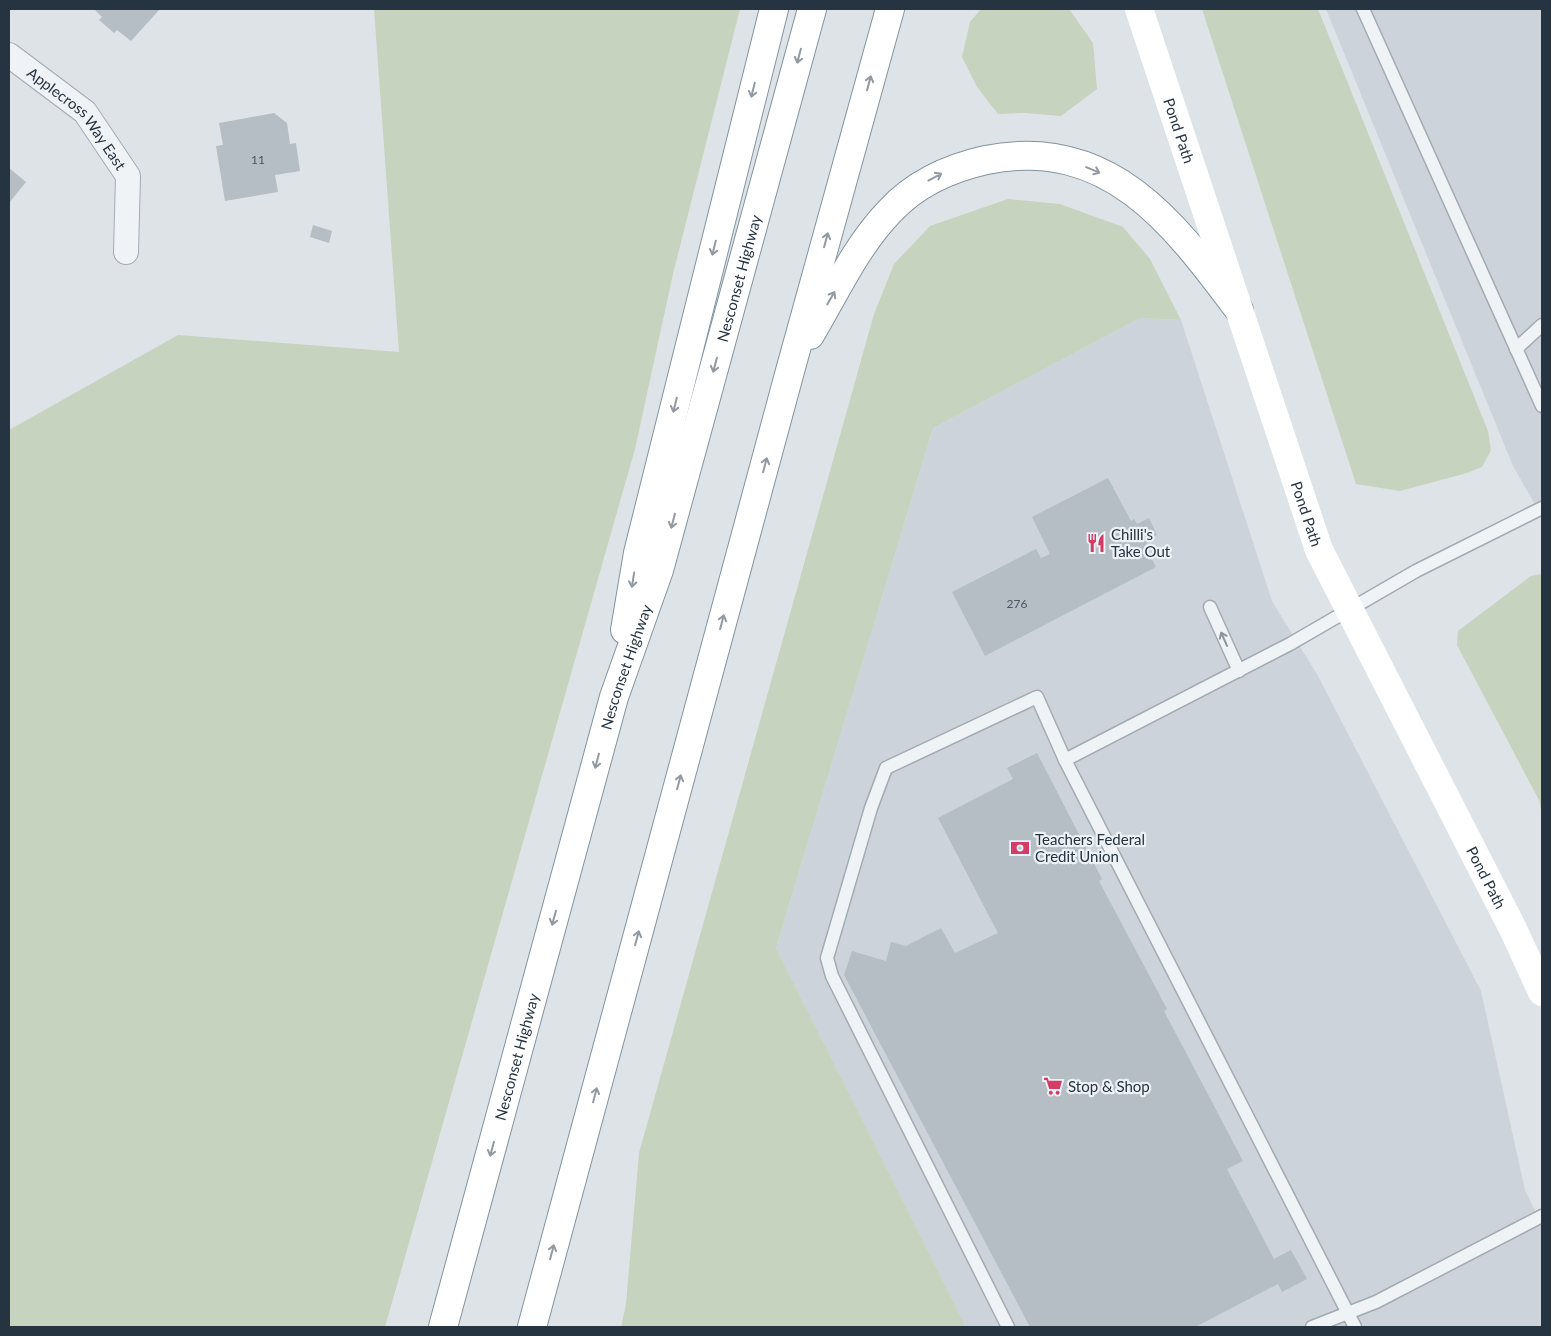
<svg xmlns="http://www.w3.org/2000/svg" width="1551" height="1336" font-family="Lato,sans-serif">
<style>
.built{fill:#ccd3da}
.green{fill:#c6d3be}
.building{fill:#b5bdc5}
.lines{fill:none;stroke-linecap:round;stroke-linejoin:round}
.service-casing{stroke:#a3abb2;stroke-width:15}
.minor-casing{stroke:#a3abb2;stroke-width:26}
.trunk-casing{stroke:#84939f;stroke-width:30}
.service{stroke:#f0f3f6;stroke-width:12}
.minor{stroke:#f0f3f6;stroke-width:24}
.secondary{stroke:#fff;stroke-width:28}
.trunk{stroke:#fff;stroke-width:28}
.oneway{stroke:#9299a0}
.oneway2{stroke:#8b939b}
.labels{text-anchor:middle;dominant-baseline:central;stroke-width:4.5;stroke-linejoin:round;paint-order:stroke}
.number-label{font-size:12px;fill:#4a5661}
.street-label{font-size:15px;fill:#263340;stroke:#edf2f6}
.poi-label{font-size:15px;fill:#263340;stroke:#edf2f6;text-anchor:start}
</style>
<rect width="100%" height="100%" fill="#dee3e8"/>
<g class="built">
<path d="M 1326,9 L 1542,9 L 1542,517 L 1513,466 Z"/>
<path d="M 1140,318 L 1181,320 L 1272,601 L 1318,676 L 1481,991 L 1525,1190 L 1542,1225 L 1542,1327 L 966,1327 L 776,948 L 933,428 Z"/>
</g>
<g class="green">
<path d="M 374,9 L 740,9 L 673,274 L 635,449 L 385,1327 L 9,1327 L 9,430 L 178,335 L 399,352 Z"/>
<path d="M 981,9 L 1069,9 L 1093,43 L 1097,89 L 1061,116 L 1025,113 L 998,114 L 977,87 L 962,57 L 970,22 Z"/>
<path d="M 1202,9 L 1318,9 L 1488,431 L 1491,450 L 1482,467 L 1467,473 L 1400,491 L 1356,484 Z"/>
<path d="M 1008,199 L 1060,204 L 1123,227 L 1150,259 L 1181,320 L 1140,318 L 933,428 L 776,948 L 966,1327 L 621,1327 L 626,1304 L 639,1153 L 874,314 L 894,264 L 930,226 Z"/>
<path d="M 1542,574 L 1542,815 L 1539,800 L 1457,645 L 1458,631 L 1531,576 Z"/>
</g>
<g class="building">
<path d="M 94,9 L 160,9 L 131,41 L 117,30 L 114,33 L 99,20 L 102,17 Z"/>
<path d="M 274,113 L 287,123 L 290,144 L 296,143 L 300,171 L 275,175 L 278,192 L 225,201 L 216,146 L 223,145 L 219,123 Z"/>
<path d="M 9,168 L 26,182 L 9,203 Z"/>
<path d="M 313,225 L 332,231 L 329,243 L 310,237 Z"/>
<path d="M 1108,478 L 1131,521 L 1134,519 L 1137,524 L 1149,518 L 1157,535 L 1146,541 L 1148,545 L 1145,546 L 1156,567 L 985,656 L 952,592 L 1036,549 L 1041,558 L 1050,554 L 1032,517 Z"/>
<path d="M 1037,753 L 1102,879 L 1099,881 L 1167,1009 L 1164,1011 L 1243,1161 L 1227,1169 L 1274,1259 L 1291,1250 L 1307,1279 L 1282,1292 L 1278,1284 L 1195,1327 L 1030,1327 L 844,975 L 852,951 L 886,961 L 891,942 L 906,946 L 941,928 L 955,953 L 998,933 L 938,818 L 1013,779 L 1007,768 Z"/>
</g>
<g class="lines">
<g class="service-casing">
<g id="service">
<path d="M 1363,9 L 1542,406"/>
<path d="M 1516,349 L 1542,325"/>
<path d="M 1210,607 L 1239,671"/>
<path d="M 1065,760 L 1290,644 L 1416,571 L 1542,508"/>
<path d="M 1008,1327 L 832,976 L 827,958 L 871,808 L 886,768 L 1037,697 L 1065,760 L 1355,1327"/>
<path d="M 1312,1327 L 1376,1302 L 1542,1216"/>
</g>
</g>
<g class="minor-casing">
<g id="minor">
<path id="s1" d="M 9,55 L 85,112 L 128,176 L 126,252"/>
</g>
</g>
<g class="trunk-casing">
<g id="trunk">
<path d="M 810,335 C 835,293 856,246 890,211 C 915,184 950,168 986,160 C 1109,135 1174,223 1239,310"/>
<path d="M 625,630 L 638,553 L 774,9"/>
<path id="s3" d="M 443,1327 L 614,697 L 659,570 L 812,9"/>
<path d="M 532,1327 L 790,371 L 890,9"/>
</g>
</g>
<use href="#service" class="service"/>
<use href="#minor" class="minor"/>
<path class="secondary" id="s2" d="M 1139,9 L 1319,550 L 1513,929 L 1542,992"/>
<use href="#trunk" class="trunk"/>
</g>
<defs><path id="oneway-shaft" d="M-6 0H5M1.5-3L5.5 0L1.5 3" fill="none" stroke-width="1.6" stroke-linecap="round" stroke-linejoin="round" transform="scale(1.25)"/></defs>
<g class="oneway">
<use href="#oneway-shaft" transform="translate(799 56) rotate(105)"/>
<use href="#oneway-shaft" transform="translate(869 83) rotate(-75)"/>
<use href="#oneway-shaft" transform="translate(753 90) rotate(104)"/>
<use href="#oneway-shaft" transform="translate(1093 170) rotate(23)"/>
<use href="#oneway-shaft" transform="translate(935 177) rotate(-28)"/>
<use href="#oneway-shaft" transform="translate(826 240) rotate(-75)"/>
<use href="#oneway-shaft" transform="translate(714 248) rotate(104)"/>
<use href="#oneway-shaft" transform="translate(831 298) rotate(-60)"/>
<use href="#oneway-shaft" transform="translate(715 365) rotate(105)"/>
<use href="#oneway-shaft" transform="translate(675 405) rotate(104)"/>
<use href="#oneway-shaft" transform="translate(765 465) rotate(-75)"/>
<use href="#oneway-shaft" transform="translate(673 521) rotate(105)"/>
<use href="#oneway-shaft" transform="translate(633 580) rotate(99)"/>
<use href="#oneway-shaft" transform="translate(722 622) rotate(-75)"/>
<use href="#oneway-shaft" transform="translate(597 761) rotate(105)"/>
<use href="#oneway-shaft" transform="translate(679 782) rotate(-75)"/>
<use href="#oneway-shaft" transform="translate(554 918) rotate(105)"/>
<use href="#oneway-shaft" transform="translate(637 938) rotate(-75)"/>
<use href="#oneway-shaft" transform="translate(595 1095) rotate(-75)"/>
<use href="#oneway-shaft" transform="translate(492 1149) rotate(105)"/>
<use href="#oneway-shaft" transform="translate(552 1252) rotate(-75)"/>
</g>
<use class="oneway2" href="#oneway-shaft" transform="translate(1224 639) rotate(-114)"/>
<defs>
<g id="restaurant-bare" transform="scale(1.5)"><path d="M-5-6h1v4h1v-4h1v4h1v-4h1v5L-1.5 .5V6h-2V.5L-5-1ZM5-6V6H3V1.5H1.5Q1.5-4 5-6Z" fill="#d53b67" stroke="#edf2f6" stroke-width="2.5" paint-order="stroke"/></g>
<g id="bank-bare" transform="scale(1.5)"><path d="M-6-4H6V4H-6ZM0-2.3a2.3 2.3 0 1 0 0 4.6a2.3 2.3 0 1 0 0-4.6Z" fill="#d53b67" stroke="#edf2f6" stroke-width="2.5" paint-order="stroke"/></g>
<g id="supermarket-bare" transform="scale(1.5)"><path d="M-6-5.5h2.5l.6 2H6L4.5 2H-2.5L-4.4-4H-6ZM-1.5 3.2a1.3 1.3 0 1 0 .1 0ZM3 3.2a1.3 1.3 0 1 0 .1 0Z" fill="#d53b67" stroke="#edf2f6" stroke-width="2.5" paint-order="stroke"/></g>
</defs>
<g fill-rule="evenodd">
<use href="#restaurant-bare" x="1096" y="543"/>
<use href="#bank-bare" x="1020" y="848"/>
<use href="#supermarket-bare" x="1053" y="1086"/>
</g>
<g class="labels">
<g class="number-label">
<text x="258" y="159">11</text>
<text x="1017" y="603">276</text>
</g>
<g class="street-label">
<text stroke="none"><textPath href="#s1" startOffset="94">Applecross Way East</textPath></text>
<text stroke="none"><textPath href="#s2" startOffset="128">Pond Path</textPath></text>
<text stroke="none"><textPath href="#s3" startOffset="1090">Nesconset Highway</textPath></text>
<text stroke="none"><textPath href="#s2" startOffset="532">Pond Path</textPath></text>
<text stroke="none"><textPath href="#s3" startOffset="685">Nesconset Highway</textPath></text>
<text stroke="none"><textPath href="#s2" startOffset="938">Pond Path</textPath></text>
<text stroke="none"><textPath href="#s3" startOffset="280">Nesconset Highway</textPath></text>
</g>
<g class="poi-label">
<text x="1111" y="534">Chilli's<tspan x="1111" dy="17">Take Out</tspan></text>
<text x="1035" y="839">Teachers Federal<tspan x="1035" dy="17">Credit Union</tspan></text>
<text x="1068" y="1086">Stop &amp; Shop</text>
</g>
</g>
<rect width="1551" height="1336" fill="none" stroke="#263340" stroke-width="20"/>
</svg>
